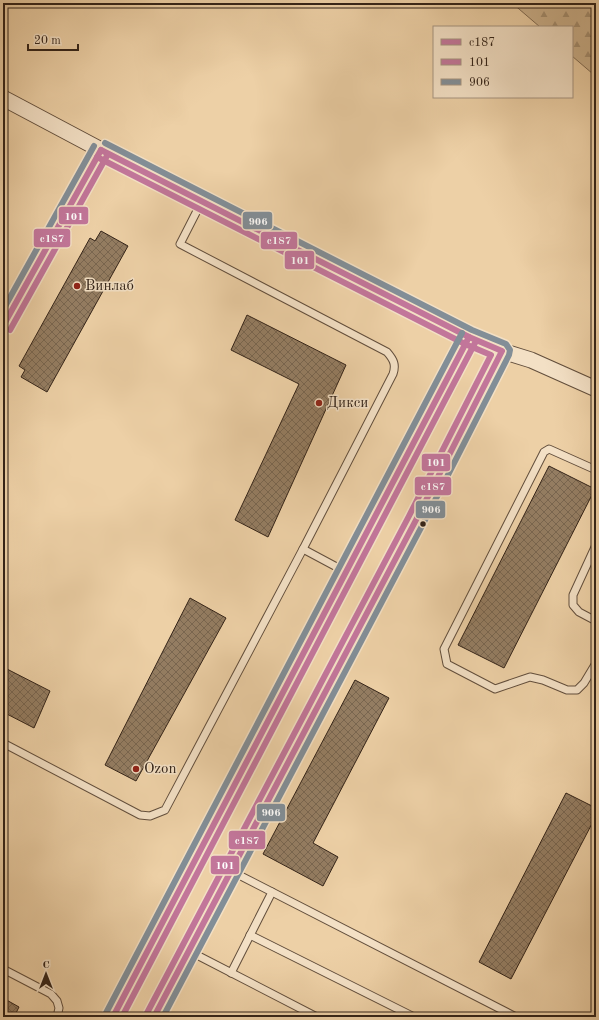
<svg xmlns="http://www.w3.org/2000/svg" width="599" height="1020" font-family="'Old Standard TT',serif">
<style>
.forest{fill:url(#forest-firs);stroke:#806b53}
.building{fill:url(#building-cross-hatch);stroke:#332318}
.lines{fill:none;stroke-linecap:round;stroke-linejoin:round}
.service-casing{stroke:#624e3c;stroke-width:9}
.minor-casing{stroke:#624e3c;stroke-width:17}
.service{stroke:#f3e0c5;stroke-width:7}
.minor{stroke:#f3e0c5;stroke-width:15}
.bus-1-casing{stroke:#f3e0c5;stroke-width:9}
.bus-2-casing{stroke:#f3e0c5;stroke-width:9}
.bus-3-casing{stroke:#f3e0c5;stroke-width:9}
.bus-1{stroke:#c2769a;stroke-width:6}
.bus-2{stroke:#c2769a;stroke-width:6}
.bus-3{stroke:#828e97;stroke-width:6}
.poi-dot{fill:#8f2418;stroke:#f3e0c5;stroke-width:1.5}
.bus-dot{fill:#332318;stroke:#f3e0c5;stroke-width:1.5}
.labels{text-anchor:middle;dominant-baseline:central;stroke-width:3;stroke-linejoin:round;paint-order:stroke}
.poi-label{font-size:15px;fill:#332318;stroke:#f3e0c5;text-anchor:start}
.line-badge{stroke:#f3e0c5;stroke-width:1.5}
.badge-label{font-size:11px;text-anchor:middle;font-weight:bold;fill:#fff}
</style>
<defs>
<pattern id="forest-firs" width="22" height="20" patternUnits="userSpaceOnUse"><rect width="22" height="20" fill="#cdb38e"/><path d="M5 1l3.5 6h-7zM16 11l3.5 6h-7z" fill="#a79173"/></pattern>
<pattern id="building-cross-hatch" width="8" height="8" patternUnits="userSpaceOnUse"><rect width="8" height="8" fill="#947d62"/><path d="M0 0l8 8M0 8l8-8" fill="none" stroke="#796650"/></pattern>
</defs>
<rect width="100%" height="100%" fill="#edd0a6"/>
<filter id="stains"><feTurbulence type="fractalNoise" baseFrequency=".005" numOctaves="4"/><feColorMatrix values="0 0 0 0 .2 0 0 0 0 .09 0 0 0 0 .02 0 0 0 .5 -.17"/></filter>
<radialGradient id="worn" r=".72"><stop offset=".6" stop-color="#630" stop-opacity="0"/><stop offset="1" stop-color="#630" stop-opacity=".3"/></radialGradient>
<path class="forest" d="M 512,3 L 596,3 L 596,79 L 593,74 L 572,56 L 572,27 L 540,27 Z"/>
<g class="building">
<path d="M 101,231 L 128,246 L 47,392 L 21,377 L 25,370 L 19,366 L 90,238 L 95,241 Z"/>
<path d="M 247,315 L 346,365 L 268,537 L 235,520 L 299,384 L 231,350 Z"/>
<path d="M 549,466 L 595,489 L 504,668 L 458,645 Z"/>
<path d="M 190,598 L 226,618 L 136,781 L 105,765 Z"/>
<path d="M 3,667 L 50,691 L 34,728 L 3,712 Z"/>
<path d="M 355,680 L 389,698 L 313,843 L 338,857 L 323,886 L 263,854 Z"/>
<path d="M 566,793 L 596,808 L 596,816 L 511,979 L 479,962 Z"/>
<path d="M 3,998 L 19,1007 L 14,1017 L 3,1017 Z"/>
</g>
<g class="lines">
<g class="service-casing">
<g id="service">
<path d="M 202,201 L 180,244 L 387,352 C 394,360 396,365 393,374 L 303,549"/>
<path d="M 596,470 L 549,449 L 544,452 L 444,649 L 447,664 L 495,689 L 530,677 L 543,680 L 567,690 L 577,690 L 584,683 L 596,663"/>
<path d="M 596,545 L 573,595 L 573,605 L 579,612 L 596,621"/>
<path d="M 3,743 L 140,815 L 150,816 L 165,810 L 303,549 L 346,572"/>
<path d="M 231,871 L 516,1017"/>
<path d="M 250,935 L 414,1017"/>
<path d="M 189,951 L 317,1017"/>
<path d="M 3,969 L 51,994 L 57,1001 L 59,1008 L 57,1017"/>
<path d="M 231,973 L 272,892"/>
</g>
</g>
<g class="minor-casing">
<g id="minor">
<path d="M 3,98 L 101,150 L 469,337 L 502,351 L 531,360 L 596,389"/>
<path d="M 3,326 L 101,150"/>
<path d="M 113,1017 L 469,337"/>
<path d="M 154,1017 L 416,520 L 502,351"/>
</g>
</g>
<use href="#service" class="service"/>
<use href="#minor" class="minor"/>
<g class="bus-1-casing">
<g id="bus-1">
<path d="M 101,150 L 469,337 L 502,351 L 416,520 L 154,1017"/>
<path d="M 3,326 L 101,150"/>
<path d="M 113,1017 L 469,337"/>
</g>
</g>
<g class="bus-2-casing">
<g id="bus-2">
<path d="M 97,157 L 465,344 L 491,355 L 409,516 L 147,1013"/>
<path d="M 10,330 L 108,154"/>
<path d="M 122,1017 L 476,341"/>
</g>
</g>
<g class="bus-3-casing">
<g id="bus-3">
<path d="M 105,143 L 472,330 L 506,344 L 510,350 L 509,355 L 423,524 L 163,1017"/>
<path d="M 3,310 L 94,146"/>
<path d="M 106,1013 L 462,333"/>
</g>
</g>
<use href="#bus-1" class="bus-1"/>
<use href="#bus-2" class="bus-2"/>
<use href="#bus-3" class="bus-3"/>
</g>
<g class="poi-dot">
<circle cx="77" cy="286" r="4"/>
<circle cx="319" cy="403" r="4"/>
<circle cx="136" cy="769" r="4"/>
</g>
<circle class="bus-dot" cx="423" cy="524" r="3.5"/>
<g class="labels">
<g class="poi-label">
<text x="85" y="286">Винлаб</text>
<text x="327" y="403">Дикси</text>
<text x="144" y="769">Ozon</text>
</g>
</g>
<g class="line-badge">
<rect x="58" y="206" width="31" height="19" rx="4" fill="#c2769a"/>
<rect x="242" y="211" width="31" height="19" rx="4" fill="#828e97"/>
<rect x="33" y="228" width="38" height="20" rx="4" fill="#c2769a"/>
<rect x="260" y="231" width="38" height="19" rx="4" fill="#c2769a"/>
<rect x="284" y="250" width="31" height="20" rx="4" fill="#c2769a"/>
<rect x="421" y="453" width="30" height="19" rx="4" fill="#c2769a"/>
<rect x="414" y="476" width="38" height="20" rx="4" fill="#c2769a"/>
<rect x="415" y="500" width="31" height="19" rx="4" fill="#828e97"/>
<rect x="256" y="803" width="30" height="19" rx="4" fill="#828e97"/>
<rect x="228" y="830" width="38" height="20" rx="4" fill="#c2769a"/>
<rect x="210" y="855" width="30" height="20" rx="4" fill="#c2769a"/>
</g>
<g class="badge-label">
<text x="74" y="220">101</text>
<text x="258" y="225">906</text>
<text x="52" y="242">с187</text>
<text x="279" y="244">с187</text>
<text x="300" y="264">101</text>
<text x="436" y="466">101</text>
<text x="433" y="490">с187</text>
<text x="431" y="513">906</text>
<text x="271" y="816">906</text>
<text x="247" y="844">с187</text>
<text x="225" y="869">101</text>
</g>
<rect width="599" height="1020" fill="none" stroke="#edd0a6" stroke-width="16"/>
<rect x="4" y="4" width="591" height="1012" fill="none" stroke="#332318" stroke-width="2"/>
<rect x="8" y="8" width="583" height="1004" fill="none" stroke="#332318"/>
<rect x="433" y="26" width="140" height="72" fill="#f3e0c5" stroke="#a69480"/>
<rect x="441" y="39" width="20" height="6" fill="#c2769a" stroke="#a69480"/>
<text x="469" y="46" font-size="12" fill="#332318">с187</text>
<rect x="441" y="59" width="20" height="6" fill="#c2769a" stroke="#a69480"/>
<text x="469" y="66" font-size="12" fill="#332318">101</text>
<rect x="441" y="79" width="20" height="6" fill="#828e97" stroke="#a69480"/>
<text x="469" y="86" font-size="12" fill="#332318">906</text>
<g transform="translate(46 974)" stroke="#f3e0c5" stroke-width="3" paint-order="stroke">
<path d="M0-3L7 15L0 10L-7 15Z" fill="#332318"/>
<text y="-6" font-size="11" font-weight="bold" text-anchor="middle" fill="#332318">С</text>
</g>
<path d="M28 44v6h50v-6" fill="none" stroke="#332318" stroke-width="2"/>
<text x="34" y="44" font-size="12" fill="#332318" stroke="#f3e0c5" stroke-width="3" paint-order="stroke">20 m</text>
<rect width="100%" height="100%" filter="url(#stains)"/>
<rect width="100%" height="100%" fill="url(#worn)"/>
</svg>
